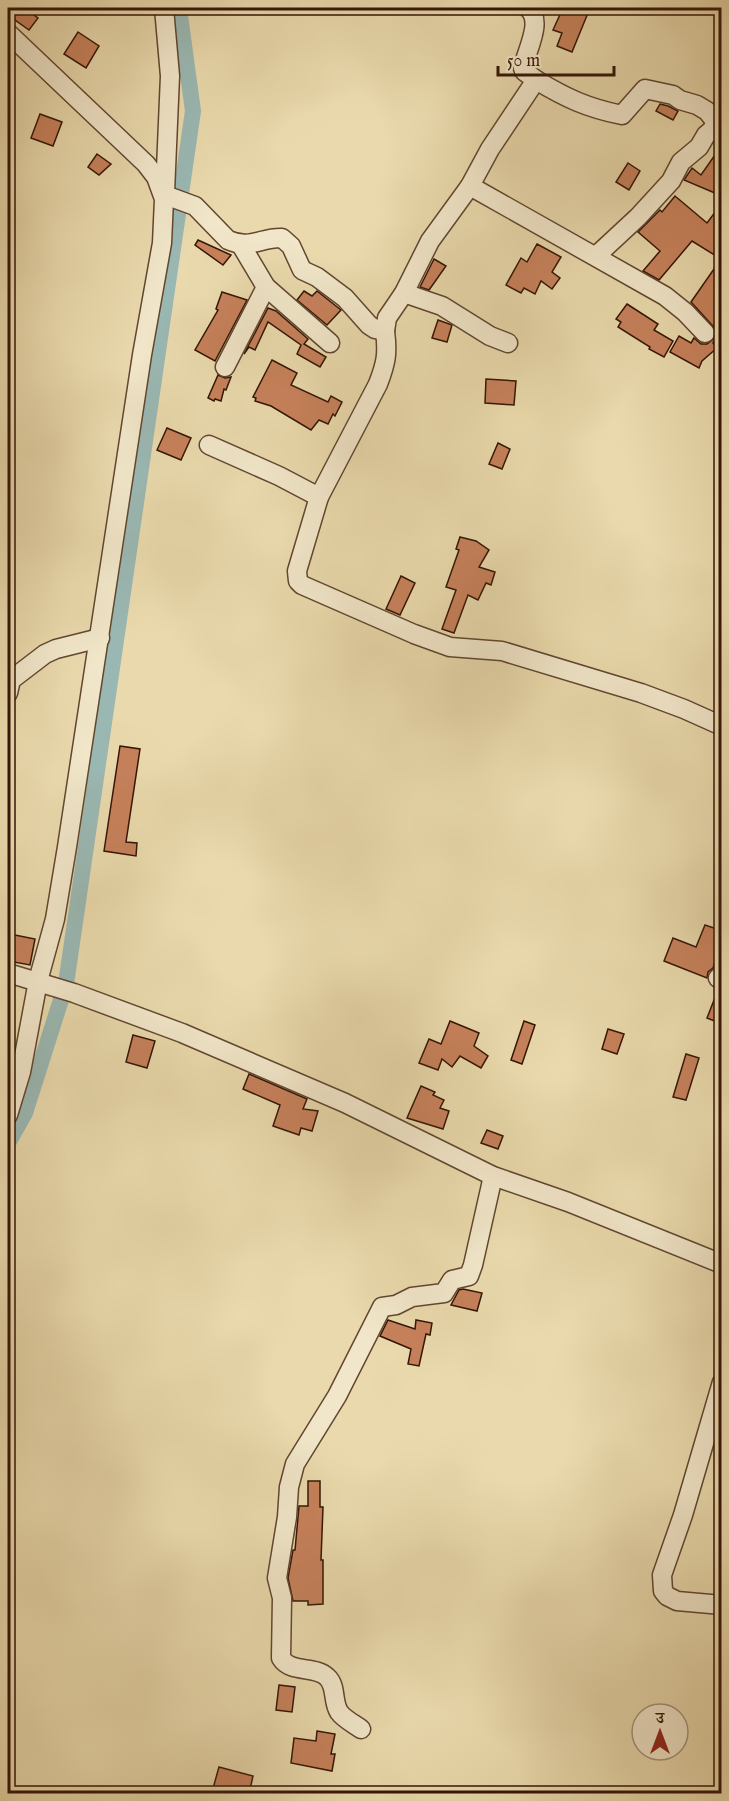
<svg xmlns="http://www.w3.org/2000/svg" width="729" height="1801" font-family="'IM FELL English','Noto Serif Devanagari',serif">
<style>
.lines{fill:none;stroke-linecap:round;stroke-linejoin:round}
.canal{stroke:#9ab8b3;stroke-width:16}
.building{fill:#c6815b;stroke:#341506;stroke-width:1.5}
.street-casing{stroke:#614630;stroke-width:21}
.street{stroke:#f1e6c9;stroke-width:18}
</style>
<rect width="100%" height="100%" fill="#e9d9ac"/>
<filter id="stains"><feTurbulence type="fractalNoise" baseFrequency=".00333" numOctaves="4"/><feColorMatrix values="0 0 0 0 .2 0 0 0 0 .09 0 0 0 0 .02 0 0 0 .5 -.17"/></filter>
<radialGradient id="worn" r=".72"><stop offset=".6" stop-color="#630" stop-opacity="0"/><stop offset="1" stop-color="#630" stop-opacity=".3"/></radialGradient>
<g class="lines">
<path class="canal" d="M 8,1143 L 25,1113 L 66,984 L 193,111 L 179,8"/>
</g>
<g class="building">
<path d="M 8,8 L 24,8 L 38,18 L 29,30 L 8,15 Z"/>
<path d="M 563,8 L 590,8 L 572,52 L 557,46 L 562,33 L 553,30 Z"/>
<path d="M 78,32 L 99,46 L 86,68 L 64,54 Z"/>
<path d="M 660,104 L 668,106 L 678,111 L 673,120 L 656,111 Z"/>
<path d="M 40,114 L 62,122 L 53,146 L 31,138 Z"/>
<path d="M 722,145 L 722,196 L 684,180 L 692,168 L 701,175 Z"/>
<path d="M 97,154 L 111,164 L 99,175 L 88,167 Z"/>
<path d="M 628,163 L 640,171 L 629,190 L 616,182 Z"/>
<path d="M 675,196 L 707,223 L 722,203 L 722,330 L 713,343 L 717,348 L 702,361 L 699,368 L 670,352 L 679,336 L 691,343 L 694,338 L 701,344 L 707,344 L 716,337 L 713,326 L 691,302 L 721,259 L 692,241 L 659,280 L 643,271 L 660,251 L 638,232 L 660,210 L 662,212 Z"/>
<path d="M 198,240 L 231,255 L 223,265 L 195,245 Z"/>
<path d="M 537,244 L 561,257 L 552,272 L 560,278 L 552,289 L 541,281 L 535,294 L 524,288 L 521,293 L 506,285 L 521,258 L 527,262 Z"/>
<path d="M 434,259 L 446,266 L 429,290 L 420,287 Z"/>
<path d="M 304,291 L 312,296 L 317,291 L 341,310 L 327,325 L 297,300 Z"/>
<path d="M 222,292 L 247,300 L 215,361 L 195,350 L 218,310 L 216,309 Z"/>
<path d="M 627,304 L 658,324 L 654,330 L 673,341 L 664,357 L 649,349 L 650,347 L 618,327 L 621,322 L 616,319 Z"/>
<path d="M 268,308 L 276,311 L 308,339 L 304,344 L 326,357 L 320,367 L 297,354 L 301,345 L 268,322 L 255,350 L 249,347 L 244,354 Z"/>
<path d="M 438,320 L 452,325 L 447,342 L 432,338 Z"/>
<path d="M 272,360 L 297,373 L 291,385 L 328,402 L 331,396 L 342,402 L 335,416 L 333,414 L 328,424 L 319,420 L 311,430 L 271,406 L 255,401 L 256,398 L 253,397 Z"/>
<path d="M 218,375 L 225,378 L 231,377 L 226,390 L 224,389 L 221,401 L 215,399 L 214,401 L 208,398 Z"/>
<path d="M 486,379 L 516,381 L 514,405 L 485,403 Z"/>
<path d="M 167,428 L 191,438 L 181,460 L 157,450 Z"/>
<path d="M 498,443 L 510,449 L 502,469 L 489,464 Z"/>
<path d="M 460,537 L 476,541 L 489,550 L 479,567 L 495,572 L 491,585 L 486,583 L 478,600 L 468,595 L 454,633 L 442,629 L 456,590 L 446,587 L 459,550 L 456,549 Z"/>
<path d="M 401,576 L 415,583 L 400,615 L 386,609 Z"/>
<path d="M 120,746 L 140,749 L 126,842 L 137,843 L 136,856 L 104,851 Z"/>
<path d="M 705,925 L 720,930 L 717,940 L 722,942 L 713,968 L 708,972 L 707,978 L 664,961 L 673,938 L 696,947 Z"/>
<path d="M 10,934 L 35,939 L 30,965 L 8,961 Z"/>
<path d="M 718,990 L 722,991 L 722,1024 L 707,1018 Z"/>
<path d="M 450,1021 L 479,1033 L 474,1046 L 488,1056 L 481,1068 L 460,1056 L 452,1067 L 442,1059 L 438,1070 L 419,1063 L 429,1039 L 441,1044 Z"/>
<path d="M 524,1021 L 535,1025 L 522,1064 L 511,1060 Z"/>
<path d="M 608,1029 L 624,1034 L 617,1054 L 602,1049 Z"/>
<path d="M 133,1035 L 155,1041 L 147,1068 L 126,1062 Z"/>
<path d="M 686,1054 L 699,1058 L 686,1100 L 673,1097 Z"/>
<path d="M 249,1074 L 307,1099 L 303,1109 L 318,1111 L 312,1131 L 301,1128 L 299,1135 L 273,1126 L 280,1105 L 243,1089 Z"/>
<path d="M 421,1086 L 435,1092 L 433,1095 L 444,1100 L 440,1108 L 449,1111 L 443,1129 L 407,1118 Z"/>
<path d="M 487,1130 L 503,1136 L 498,1149 L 481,1143 Z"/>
<path d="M 463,1289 L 482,1293 L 477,1311 L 451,1305 L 459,1290 Z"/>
<path d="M 388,1320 L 415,1329 L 416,1320 L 432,1323 L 430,1335 L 426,1334 L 419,1366 L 408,1364 L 411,1349 L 380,1336 Z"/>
<path d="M 308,1481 L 320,1481 L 320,1507 L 323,1507 L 321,1560 L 323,1560 L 323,1604 L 308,1605 L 308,1601 L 293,1601 L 288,1578 L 293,1550 L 295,1550 L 299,1506 L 308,1506 Z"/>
<path d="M 279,1685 L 295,1687 L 292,1712 L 276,1710 Z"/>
<path d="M 317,1731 L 335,1734 L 331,1754 L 335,1754 L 332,1771 L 291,1763 L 294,1738 L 316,1741 Z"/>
<path d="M 219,1767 L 253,1776 L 249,1794 L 212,1792 Z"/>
</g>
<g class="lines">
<g class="street-casing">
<g id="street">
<path d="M 164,8 L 170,76 L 165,192"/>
<path d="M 8,33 L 146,164 L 156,177 L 164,199 L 162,243 L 142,355 L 67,847 L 55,919 L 38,981 L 21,1072 L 8,1115"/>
<path d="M 536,80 C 566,98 587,108 622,115 L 645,89 L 673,95 L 680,100 L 697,105 L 707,111 L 715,121"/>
<path d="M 470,186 L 665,296 L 685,312 L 705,333"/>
<path d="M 165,195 L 195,206 L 228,240 C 251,250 261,237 282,238 L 291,246 L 302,270 L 317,277 L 345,298 L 369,325 L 375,329 L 385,331 L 387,318 L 404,293 L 430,241 L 470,186 L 490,149 L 536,80 L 524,71 L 523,68 C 526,51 544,21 528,8"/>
<path d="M 241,245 L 266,287 L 330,343"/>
<path d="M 596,256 L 638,217 L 671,181 L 681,162 L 699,147 L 706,135 L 713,129 L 715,121 L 722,117"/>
<path d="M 404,293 L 442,306 L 490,336 L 508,343"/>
<path d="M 385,331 C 388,354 386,363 378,384 L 319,497 L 297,571 L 298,581 L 302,585 L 414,634 L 450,647 L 502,651 L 641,693 L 684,709 L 722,726"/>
<path d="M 225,367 L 266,287"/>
<path d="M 209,445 L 279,476 L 319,497"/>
<path d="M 8,693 L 11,680 L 45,654 L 56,649 L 100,638"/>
<path d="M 8,973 L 74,993 L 182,1033 L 345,1103 L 493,1176 L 568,1202 L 722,1264"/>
<path d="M 718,978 L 722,980"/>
<path d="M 722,1382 L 683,1515 L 662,1575 L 663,1591 L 667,1596 L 677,1601 L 722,1605"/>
<path d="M 361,1729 C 354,1724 344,1719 339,1712 C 332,1701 337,1686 327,1677 C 315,1665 291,1674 281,1658 L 282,1598 L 277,1578 L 287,1517 L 289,1487 L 295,1464 L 337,1396 L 382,1307 L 396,1305 L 412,1297 L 444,1293 L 452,1280 L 469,1276 L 473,1265 L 493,1176"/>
</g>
</g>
<use href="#street" class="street"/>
</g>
<rect width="729" height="1801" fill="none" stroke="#e9d9ac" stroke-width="30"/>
<rect x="9" y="9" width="711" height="1783" fill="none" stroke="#341506" stroke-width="3"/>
<rect x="15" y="15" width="699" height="1771" fill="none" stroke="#341506" stroke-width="1.5"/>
<g transform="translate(660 1732)"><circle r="28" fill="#f1e6c9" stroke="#a5927b" stroke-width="1.5"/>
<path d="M0-4.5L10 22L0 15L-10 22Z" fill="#8f2418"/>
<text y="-9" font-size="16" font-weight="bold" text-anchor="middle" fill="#341506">उ</text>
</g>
<path d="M498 66v9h116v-9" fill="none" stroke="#341506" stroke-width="3"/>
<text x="507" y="66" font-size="18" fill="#341506" stroke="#f1e6c9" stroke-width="4.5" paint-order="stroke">50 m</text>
<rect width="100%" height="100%" filter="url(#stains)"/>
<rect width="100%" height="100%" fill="url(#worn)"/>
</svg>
